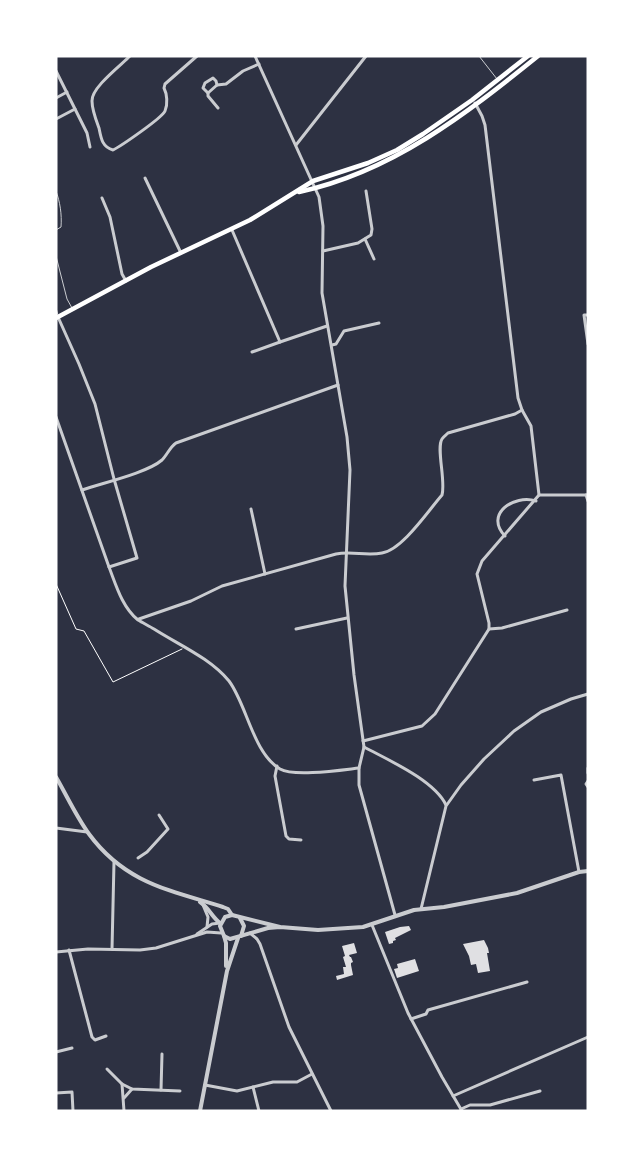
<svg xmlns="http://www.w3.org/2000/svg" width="644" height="1167" font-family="'Times New Roman',serif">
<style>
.building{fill:#e0e0e3}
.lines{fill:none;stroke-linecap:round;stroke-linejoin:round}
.path{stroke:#fff;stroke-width:1}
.service{stroke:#caccd0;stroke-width:1}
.minor{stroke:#caccd0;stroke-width:3}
.tertiary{stroke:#caccd0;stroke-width:4}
.secondary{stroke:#fff;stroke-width:4.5}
</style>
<rect width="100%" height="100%" fill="#2d3142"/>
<g class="building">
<path d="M 409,926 L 411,930 L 395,938 L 396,940 L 393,941 L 393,943 L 389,944 L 385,932 L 400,927 Z"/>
<path d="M 484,940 L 488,948 L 489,953 L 487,953 L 490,971 L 478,973 L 476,964 L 471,965 L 469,956 L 463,944 Z"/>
<path d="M 354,943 L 357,953 L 349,955 L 350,957 L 351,957 L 353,962 L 351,963 L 351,965 L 353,975 L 337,980 L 336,976 L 344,974 L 343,967 L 346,967 L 343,957 L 345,956 L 342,946 Z"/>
<path d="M 415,959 L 419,971 L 397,978 L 394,969 L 398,968 L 397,964 Z"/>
</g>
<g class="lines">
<path class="path" d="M 56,584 L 76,629 L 84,631 L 113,682 L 182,649"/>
<g class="service">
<path d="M 479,56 L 497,79"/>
<path d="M 56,191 C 60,202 62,214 61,227 L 56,230"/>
<path d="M 56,256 L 67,299 L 72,308"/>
<path d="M 56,308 L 58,315"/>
</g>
<g class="minor">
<path d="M 130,56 C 120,66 91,88 92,101 C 92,110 96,120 99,128 C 101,138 102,147 113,150 C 121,146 162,118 165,111 C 168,104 167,94 164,88 L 165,84 L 197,56"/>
<path d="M 255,56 L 319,197 L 323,226 L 322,293 L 347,437 L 350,470 L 345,586 L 354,675 L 364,747 L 359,768 L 359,785 L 395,915"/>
<path d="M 56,71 L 87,133 L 90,147"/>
<path d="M 208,93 L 203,88 L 205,83 L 213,78 L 216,81 L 217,85"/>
<path d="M 56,98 L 67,92"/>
<path d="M 218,108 L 208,96 L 208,93 L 217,85 L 226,84 L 243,71 L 259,64"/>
<path d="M 56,119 L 75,109"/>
<path d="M 296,145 L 366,56"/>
<path d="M 145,178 L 181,253"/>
<path d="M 102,198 L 110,217 L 122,274 L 126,281"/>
<path d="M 232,230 L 280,342 L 327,326"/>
<path d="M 365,239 L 374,259"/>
<path d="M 323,251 L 358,243 L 371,235 L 372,229 L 366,191"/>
<path d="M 588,315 L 584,315 L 588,344"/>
<path d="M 58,317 L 79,364 L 95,404 L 114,479 L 137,558 L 109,567"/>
<path d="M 332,345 L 336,344 L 344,331 L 379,323"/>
<path d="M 252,352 L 280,342"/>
<path d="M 56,417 L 109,567 C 116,585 122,607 138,620 C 143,623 149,626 154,629 C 179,645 210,658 229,681 C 247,705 253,753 280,769 C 294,777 341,770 359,768"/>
<path d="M 82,490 C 102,483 147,473 162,460 C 167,455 170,447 176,443 L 338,385"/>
<path d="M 539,495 L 588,495"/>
<path d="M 586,495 L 588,501"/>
<path d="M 251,509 L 265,574"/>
<path d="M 505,536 C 484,514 514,494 536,501"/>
<path d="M 139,619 L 191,601 L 222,586 L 336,554 C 351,551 367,556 382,553 C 402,550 428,511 442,495 C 446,481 436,448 442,439 C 444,436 446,435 448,433 L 515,414 L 522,410"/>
<path d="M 296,629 L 347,618"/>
<path d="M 489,629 L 502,628 L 567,610"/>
<path d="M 363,741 L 422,726 L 435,714 L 489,629 L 489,623 L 477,574 L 482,561 L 539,495 L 531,426 L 522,410 L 518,398 L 485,125 L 482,116 L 475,103"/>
<path d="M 364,747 C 388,760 434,780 446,805"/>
<path d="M 277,766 L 275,776 L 286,836 L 289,839 L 301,840"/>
<path d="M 588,768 L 588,773"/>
<path d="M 534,780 L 561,775 L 579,872"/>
<path d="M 588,781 L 586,784 L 588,787"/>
<path d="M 56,828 L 87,832"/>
<path d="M 138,858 L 147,852 L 168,829 L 159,815"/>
<path d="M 203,905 L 208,917 L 207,927"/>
<path d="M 421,909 L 446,806 L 461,785 L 484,759 L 514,731 L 541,712 L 571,699 L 588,694"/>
<path d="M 372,925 L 408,1013 L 442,1077 L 462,1111"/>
<path d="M 250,933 L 257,939 L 260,944 L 289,1027 L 331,1111"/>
<path d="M 197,934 L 212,924 L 220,923"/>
<path d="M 112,949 L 114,862"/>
<path d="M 69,950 L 92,1037 L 95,1040 L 106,1036"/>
<path d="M 56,952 L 88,949 L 140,950 L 156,948 L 207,932 L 221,933"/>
<path d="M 411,1019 L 426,1014 L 428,1010 L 527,982"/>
<path d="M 56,1052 L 72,1048"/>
<path d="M 107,1069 L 122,1084 L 132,1089 L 180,1091"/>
<path d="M 122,1084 L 124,1111"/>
<path d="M 205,1085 L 237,1091 L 273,1082 L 297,1082 L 312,1074"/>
<path d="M 253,1087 L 259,1111"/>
<path d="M 161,1090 L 162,1054"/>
<path d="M 56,1093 L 72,1092 L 73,1111"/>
<path d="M 453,1096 L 588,1037"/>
<path d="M 124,1098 L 132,1089"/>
<path d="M 461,1109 L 470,1105 L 490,1105 L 540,1091"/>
</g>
<g class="tertiary">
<path d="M 56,777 C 67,796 76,816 89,834 C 125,883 169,890 223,907 L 228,909 L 232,915"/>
<path d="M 200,902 C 209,908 212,917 220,923"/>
<path d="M 240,918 L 244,926 L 241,936"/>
<path d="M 280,927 L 232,915 L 225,917 L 220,926 L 224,936 L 230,939 L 268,928 L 280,927 L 318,930 L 363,927 L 414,910 L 444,907 L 517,893 L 579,872 L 588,871"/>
<path d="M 224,936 L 226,943 L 226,966"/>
<path d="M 200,1111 L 227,971 L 238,938"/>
</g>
<g class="secondary">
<path d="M 299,192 C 392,172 466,114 538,56"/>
<path d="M 56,318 L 151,267 L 250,220 L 313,181 L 368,163 L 397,150 L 423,134 L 472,100 L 528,56"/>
</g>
</g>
<rect width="644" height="1167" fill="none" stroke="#ffffff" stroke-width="115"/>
</svg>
